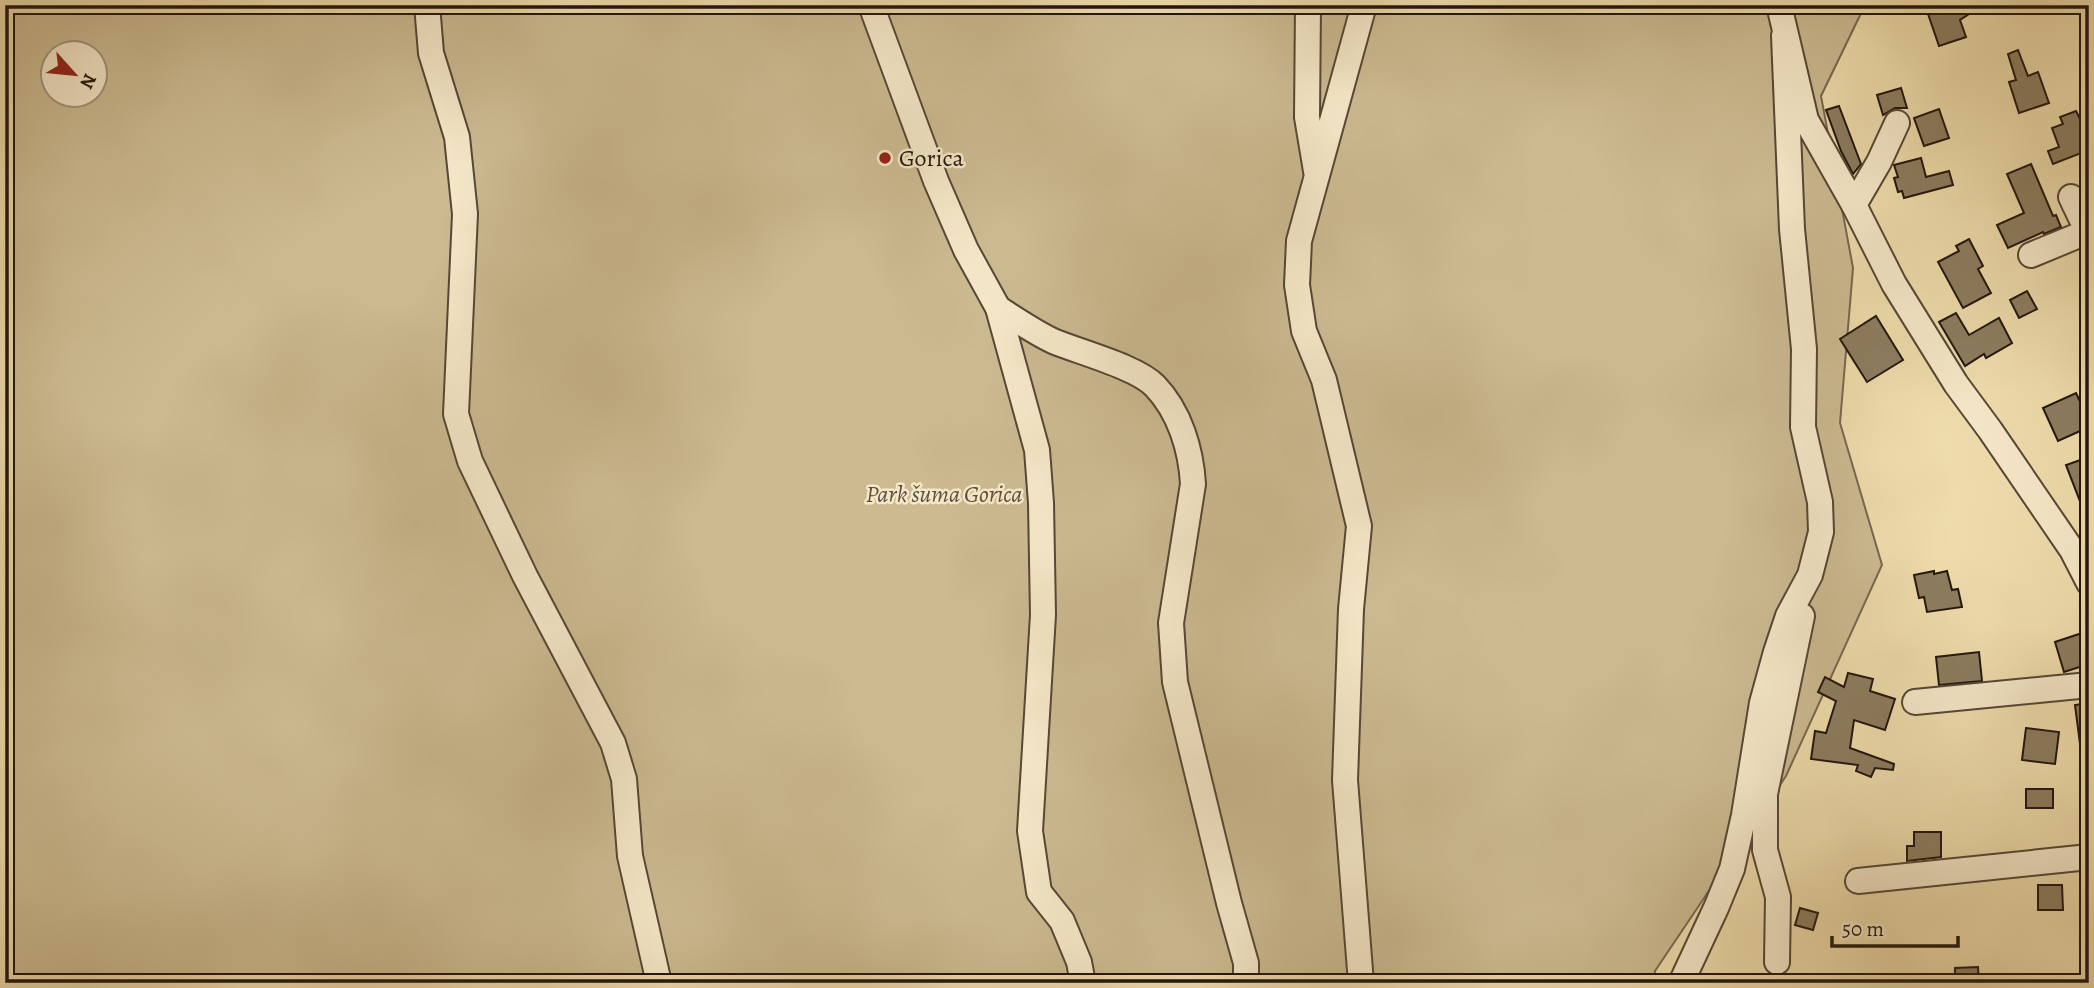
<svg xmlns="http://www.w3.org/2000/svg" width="2094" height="988" font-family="Alegreya,serif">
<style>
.green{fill:#ccba91;stroke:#766850;stroke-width:2;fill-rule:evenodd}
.building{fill:#8c7d60;stroke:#21160e;stroke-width:2}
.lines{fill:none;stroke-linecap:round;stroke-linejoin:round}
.minor-casing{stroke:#544836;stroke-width:28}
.minor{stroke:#f5e8c9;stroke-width:24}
.poi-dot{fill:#8f2418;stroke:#f5e8c9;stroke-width:2.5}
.labels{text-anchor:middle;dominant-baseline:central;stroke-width:5;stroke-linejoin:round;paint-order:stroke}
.poi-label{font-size:24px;fill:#21160e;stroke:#f5e8c9;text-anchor:start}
.park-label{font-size:24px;font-style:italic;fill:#5d4f3c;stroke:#f5e8c9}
</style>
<rect width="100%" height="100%" fill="#efdcac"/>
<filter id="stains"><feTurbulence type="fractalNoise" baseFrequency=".00286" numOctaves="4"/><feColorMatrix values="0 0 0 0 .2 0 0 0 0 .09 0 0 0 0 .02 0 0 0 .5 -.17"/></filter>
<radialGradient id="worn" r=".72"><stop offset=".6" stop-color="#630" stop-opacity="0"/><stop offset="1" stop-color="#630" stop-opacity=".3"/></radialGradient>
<path class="green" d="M 5,5 L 1865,5 L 1821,96 L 1853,268 L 1840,423 L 1882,565 L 1786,776 L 1655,971 L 1654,983 L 9,983 L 5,977 ZM 52,52 L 94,52 L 94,94 L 52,94 Z"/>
<g class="building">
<path d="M 1955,5 L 1983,5 L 1960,20 L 1966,37 L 1939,46 L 1928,14 Z"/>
<path d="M 2018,50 L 2028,76 L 2038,72 L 2049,103 L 2019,113 L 2009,82 L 2016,80 L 2008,54 Z"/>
<path d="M 1901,88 L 1907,108 L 1895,108 L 1883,115 L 1877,95 Z"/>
<path d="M 1839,106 L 1861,164 L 1853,174 L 1841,151 L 1826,110 Z"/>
<path d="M 1939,109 L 1949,138 L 1924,146 L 1914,118 Z"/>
<path d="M 2076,111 L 2087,133 L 2084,135 L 2089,150 L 2053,164 L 2048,151 L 2059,147 L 2052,128 L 2063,124 L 2060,117 Z"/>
<path d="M 1921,158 L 1926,177 L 1949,171 L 1953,185 L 1904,198 L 1902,191 L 1898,192 L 1894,178 L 1898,177 L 1894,165 Z"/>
<path d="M 2031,164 L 2053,216 L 2056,215 L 2061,227 L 2044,234 L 2043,232 L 2008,248 L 1997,225 L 2024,213 L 2007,174 Z"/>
<path d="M 1969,239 L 1983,266 L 1978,269 L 1991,293 L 1963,308 L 1938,262 L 1959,251 L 1956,246 Z"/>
<path d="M 2027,291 L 2037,309 L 2019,318 L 2010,300 Z"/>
<path d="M 1956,313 L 1969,335 L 1999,318 L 2012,343 L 1986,358 L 1984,354 L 1965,366 L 1939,322 Z"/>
<path d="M 1876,316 L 1903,360 L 1867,382 L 1840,339 Z"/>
<path d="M 2076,393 L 2089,421 L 2089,427 L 2058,441 L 2043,408 Z"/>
<path d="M 2089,457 L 2089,522 L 2088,522 L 2066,465 Z"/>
<path d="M 1934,571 L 1934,574 L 1947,571 L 1952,590 L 1958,589 L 1962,607 L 1927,612 L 1924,597 L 1919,598 L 1914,575 Z"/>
<path d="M 2085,632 L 2089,643 L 2089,664 L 2064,672 L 2055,642 Z"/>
<path d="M 1979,652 L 1982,681 L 1939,685 L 1936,657 Z"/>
<path d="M 1848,673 L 1873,679 L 1870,691 L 1895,699 L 1885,730 L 1854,720 L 1850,748 L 1894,764 L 1893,770 L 1875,768 L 1871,777 L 1856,771 L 1858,765 L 1811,759 L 1815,731 L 1826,733 L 1836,701 L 1818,692 L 1825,677 L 1844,687 Z"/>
<path d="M 2089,703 L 2089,743 L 2080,744 L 2075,705 Z"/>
<path d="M 2026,728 L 2059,732 L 2055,764 L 2022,760 Z"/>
<rect x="2026" y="789" width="27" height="19"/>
<path d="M 1914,832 L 1941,832 L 1941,857 L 1907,861 L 1907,846 L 1914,846 Z"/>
<path d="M 2038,885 L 2062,885 L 2063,910 L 2038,910 Z"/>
<path d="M 1800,908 L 1818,913 L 1813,930 L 1795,925 Z"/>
<path d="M 1978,967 L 1979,983 L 1955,983 L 1955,968 Z"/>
</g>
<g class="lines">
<g class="minor-casing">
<g id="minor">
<path d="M 427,5 L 431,53 L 457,137 L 465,214 L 456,414 L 470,461 L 525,576 L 613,743 L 624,779 L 630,856 L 659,983"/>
<path d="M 871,5 L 936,181 L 966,250 L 998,308 L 1037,450 L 1041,503 L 1043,615 L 1030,831 L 1039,892 L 1062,921 L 1079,962 L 1083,983"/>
<path d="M 1308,5 L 1307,117 L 1316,171"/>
<path d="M 1779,5 L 1806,120 L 1854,205 L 1894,284 L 1956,384 L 1990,430 L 2072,550 L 2089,583"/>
<path d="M 2071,197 L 2081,218 L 2089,223"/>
<path d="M 1854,205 L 1879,162 L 1897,123"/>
<path d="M 2031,255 L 2089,231"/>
<path d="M 998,308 C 1015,319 1034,332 1053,341 C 1079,352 1137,367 1155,386 C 1180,412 1191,450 1193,484 L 1171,623 L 1175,682 L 1229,903 L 1246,963 L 1246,983"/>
<path d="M 1915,702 L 2089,685"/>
<path d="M 1858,881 L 2089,857"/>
<path d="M 1777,962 L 1778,897 L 1765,850 L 1765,794 L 1802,616"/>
<path d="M 1361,983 L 1345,780 L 1351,609 L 1359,526 L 1324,380 L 1304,331 L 1297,285 L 1299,241 L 1364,5"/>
<path d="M 1681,983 L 1716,908 L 1732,869 L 1744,815 L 1762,703 L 1776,652 L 1788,616 L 1810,575 L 1821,532 L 1820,502 L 1803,427 L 1804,349 L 1792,229 L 1784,36"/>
</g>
</g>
<use href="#minor" class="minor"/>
</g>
<circle class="poi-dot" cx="885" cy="158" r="7"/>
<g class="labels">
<g class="poi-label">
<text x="899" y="158">Gorica</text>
</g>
<g class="park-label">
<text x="944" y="494">Park šuma Gorica</text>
</g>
</g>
<rect width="2094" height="988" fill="none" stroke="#efdcac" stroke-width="28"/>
<rect x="7" y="7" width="2080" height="974" fill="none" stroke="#21160e" stroke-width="3.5"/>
<rect x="14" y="14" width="2066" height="960" fill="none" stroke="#21160e" stroke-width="2"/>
<g transform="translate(74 74) rotate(117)"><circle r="33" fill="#f5e8c9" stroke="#a0947e" stroke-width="2"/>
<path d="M0-5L12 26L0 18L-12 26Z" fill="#8f2418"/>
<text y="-10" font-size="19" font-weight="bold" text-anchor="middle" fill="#21160e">N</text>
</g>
<path d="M1832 936v10h126v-10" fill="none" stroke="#21160e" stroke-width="3.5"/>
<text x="1842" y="936" font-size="21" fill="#21160e" stroke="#f5e8c9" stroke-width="5" paint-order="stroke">50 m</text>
<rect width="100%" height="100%" filter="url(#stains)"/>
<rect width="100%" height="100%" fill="url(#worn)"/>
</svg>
